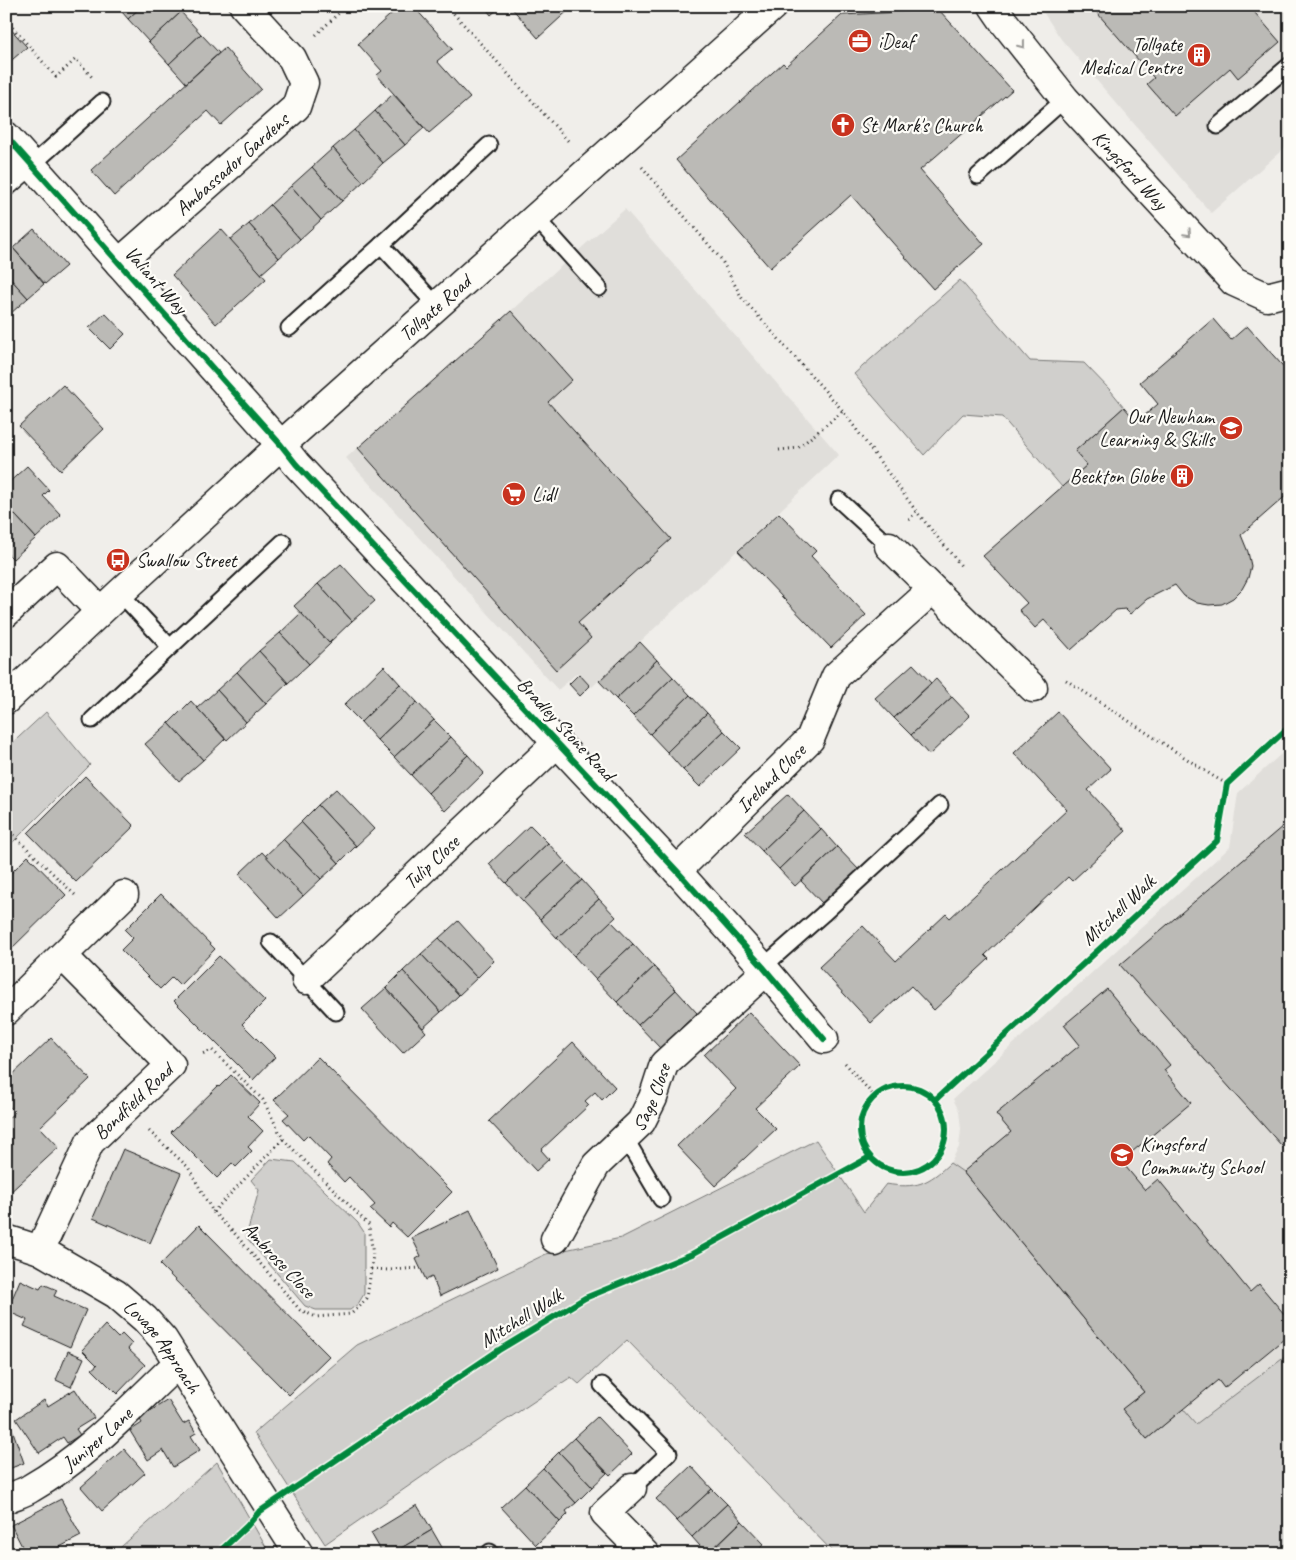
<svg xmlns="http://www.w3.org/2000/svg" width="1296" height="1560" font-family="Caveat,sans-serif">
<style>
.built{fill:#e0deda}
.green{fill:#d0cfcc;stroke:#767674}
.building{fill:#bbbab6;stroke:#1c1c1c}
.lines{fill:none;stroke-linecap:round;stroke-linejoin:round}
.service-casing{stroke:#1c1c1c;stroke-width:19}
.minor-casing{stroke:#1c1c1c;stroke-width:31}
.tertiary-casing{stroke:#1c1c1c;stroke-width:31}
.path{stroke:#1c1c1c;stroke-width:3;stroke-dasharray:1 4;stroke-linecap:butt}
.service{stroke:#fdfcf7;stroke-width:15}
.minor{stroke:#fdfcf7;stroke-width:28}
.tertiary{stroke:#fdfcf7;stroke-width:28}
.cycleway-casing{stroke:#fdfcf7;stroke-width:9}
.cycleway{stroke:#00873e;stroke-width:6}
.oneway{stroke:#989794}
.labels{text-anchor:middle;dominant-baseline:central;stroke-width:4.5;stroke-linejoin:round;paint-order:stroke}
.poi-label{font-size:20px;fill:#1c1c1c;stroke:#fdfcf7;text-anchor:start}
.street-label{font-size:20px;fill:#1c1c1c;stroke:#fdfcf7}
</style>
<rect width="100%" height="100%" fill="#f0eeea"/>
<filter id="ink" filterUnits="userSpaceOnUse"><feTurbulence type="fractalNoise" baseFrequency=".02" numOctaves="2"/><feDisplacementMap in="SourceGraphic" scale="10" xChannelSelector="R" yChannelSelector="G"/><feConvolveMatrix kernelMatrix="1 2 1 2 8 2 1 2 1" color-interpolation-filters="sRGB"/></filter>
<g filter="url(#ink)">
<g class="built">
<path d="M 1039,6 L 1290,6 L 1290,143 L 1211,213 L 1061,39 Z"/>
<path d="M 625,209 L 839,455 L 592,687 L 577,673 L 558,690 L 346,458 Z"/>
<path d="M 1290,746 L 1290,1554 L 834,1554 L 744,1460 L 864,1212 L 886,1184 L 904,1187 L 918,1185 L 937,1176 L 950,1163 L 959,1147 L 961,1129 L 959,1111 L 953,1099 L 1230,847 L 1238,793 Z"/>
</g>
<g class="green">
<path d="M 960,280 L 1030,361 L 1084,363 L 1111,391 L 1124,407 L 1075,451 L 1087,465 L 1062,487 L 1002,417 L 963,414 L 924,455 L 854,374 Z"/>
<path d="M 46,712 L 90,765 L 6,849 L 6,749 Z"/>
<path d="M 816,1140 L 864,1212 L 886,1184 C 916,1189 928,1184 950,1163 L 963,1172 L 1144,1392 L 1123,1409 L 1147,1439 L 1183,1409 L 1196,1424 L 1290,1353 L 1290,1554 L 835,1554 L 627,1340 L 579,1384 L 571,1377 L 449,1458 L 325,1544 L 254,1433 L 357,1345 L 546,1254 L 621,1238 Z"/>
<path d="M 271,1159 L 295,1162 L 358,1223 L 364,1232 L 364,1294 L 358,1304 L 350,1310 L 316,1310 L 305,1306 L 246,1237 L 259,1190 L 251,1180 Z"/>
<path d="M 217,1462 L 270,1554 L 113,1554 Z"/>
</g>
<g class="building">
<path d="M 117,6 L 142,6 L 128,19 Z"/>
<path d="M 142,6 L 176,6 L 181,12 L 149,42 L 128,19 Z"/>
<path d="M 400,6 L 413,6 L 452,49 L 437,61 L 470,98 L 429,133 L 377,75 L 382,71 L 358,44 Z"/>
<path d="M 484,6 L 501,6 L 491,15 Z"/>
<path d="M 510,6 L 573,6 L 538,38 Z"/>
<path d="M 1091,6 L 1249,6 L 1280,42 L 1238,78 L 1230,68 L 1175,116 L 1147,84 L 1154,78 Z"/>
<path d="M 939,10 L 1012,90 L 920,170 L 984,244 L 933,289 L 851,195 L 770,268 L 676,160 L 783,63 L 786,66 L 842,15 Z"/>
<path d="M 181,12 L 201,34 L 169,64 L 149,42 Z"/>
<path d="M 6,24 L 27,47 L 6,65 Z"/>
<path d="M 201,34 L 219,53 L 186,83 L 169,64 Z"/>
<path d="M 225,48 L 261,89 L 221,125 L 208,111 L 114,196 L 91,170 Z"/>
<path d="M 393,94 L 424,128 L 405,145 L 375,111 Z"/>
<path d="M 375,111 L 405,145 L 383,163 L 354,130 Z"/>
<path d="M 354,130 L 383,163 L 363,182 L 333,148 Z"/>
<path d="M 333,148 L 363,182 L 342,201 L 312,167 Z"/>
<path d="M 312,167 L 342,201 L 321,220 L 291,186 Z"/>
<path d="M 291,186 L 321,220 L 300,239 L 270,205 Z"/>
<path d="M 270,205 L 300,239 L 279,258 L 249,224 Z"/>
<path d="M 249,224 L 279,258 L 261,274 L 230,240 Z"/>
<path d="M 34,229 L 66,266 L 45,284 L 13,248 Z"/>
<path d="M 221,229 L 266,279 L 216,324 L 172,275 Z"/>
<path d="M 12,247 L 44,284 L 28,298 L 6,274 L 6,252 Z"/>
<path d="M 6,274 L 28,298 L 10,314 L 6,310 Z"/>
<path d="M 511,311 L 572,380 L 548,402 L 671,539 L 578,623 L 591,638 L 556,670 L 358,448 Z"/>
<path d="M 105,313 L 125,334 L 110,349 L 89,328 Z"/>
<path d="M 1213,319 L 1231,340 L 1247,326 L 1290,374 L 1290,492 L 1241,535 L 1248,552 L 1251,566 L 1248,578 L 1242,589 L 1233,598 L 1222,604 L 1209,605 L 1197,603 L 1184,596 L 1175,585 L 1147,599 L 1130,614 L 1125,609 L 1116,610 L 1071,650 L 1044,620 L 1035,628 L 1019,610 L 1027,603 L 983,556 L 1087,465 L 1075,451 L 1124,407 L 1137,422 L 1158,404 L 1140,382 Z"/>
<path d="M 63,385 L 104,429 L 61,470 L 19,426 Z"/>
<path d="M 27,466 L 49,490 L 43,496 L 61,515 L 36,538 L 6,505 L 6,485 Z"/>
<path d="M 6,505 L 36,538 L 13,559 L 6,552 Z"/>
<path d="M 779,513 L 816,551 L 811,556 L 866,615 L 831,648 L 738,551 Z"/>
<path d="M 341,564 L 375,601 L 352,621 L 318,584 Z"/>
<path d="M 318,584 L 352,621 L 329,643 L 294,606 Z"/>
<path d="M 301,613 L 329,643 L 330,642 L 331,643 L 309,664 L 280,633 Z"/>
<path d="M 280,633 L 309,664 L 288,683 L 259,651 Z"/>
<path d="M 640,642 L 657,660 L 616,699 L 599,681 Z"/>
<path d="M 259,651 L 288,683 L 266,704 L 237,672 Z"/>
<path d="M 657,660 L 673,677 L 633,716 L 616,699 Z"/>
<path d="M 913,664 L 931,683 L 894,718 L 875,698 Z"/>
<path d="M 384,666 L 400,684 L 361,722 L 344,705 Z"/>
<path d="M 237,672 L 266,704 L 246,722 L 217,690 Z"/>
<path d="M 579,674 L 590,686 L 580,696 L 569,684 Z"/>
<path d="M 673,677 L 690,695 L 650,734 L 633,716 Z"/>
<path d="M 936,679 L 952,697 L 911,735 L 894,718 Z"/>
<path d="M 400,684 L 417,702 L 377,740 L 361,722 Z"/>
<path d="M 217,690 L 246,722 L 227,740 L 197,708 Z"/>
<path d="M 690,695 L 707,713 L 667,752 L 650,734 Z"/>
<path d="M 952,697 L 970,716 L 929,755 L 911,735 Z"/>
<path d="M 191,701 L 225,739 L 203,760 L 169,723 Z"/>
<path d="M 417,702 L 434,720 L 394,757 L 377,740 Z"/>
<path d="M 1058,712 L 1111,769 L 1088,790 L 1126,831 L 1072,881 L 1068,877 L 985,955 L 989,959 L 934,1010 L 911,986 L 871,1023 L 819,967 L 863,926 L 896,961 L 946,914 L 950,918 L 1067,810 L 1014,753 Z"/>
<path d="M 707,713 L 724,731 L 683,770 L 667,752 Z"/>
<path d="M 434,720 L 451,737 L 411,775 L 394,757 Z"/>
<path d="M 169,723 L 203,760 L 179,781 L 145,744 Z"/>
<path d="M 724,731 L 741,748 L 700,787 L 683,770 Z"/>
<path d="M 451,737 L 468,755 L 428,793 L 411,775 Z"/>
<path d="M 468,755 L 484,773 L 445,811 L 428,793 Z"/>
<path d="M 85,776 L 134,826 L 76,882 L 28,833 Z"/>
<path d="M 336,789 L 374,829 L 356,846 L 318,805 Z"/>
<path d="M 788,794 L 804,811 L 762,851 L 745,833 Z"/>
<path d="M 318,805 L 356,846 L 339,863 L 301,822 Z"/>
<path d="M 804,811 L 821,829 L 779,869 L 762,851 Z"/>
<path d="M 1290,820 L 1290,1155 L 1120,965 Z"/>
<path d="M 301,822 L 339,863 L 321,879 L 283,839 Z"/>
<path d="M 530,825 L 548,843 L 506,883 L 489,864 Z"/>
<path d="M 821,829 L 837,847 L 795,886 L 779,869 Z"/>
<path d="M 283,839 L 321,879 L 303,896 L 265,856 Z"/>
<path d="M 548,843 L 565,862 L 523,901 L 506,883 Z"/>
<path d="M 837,847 L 860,871 L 824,905 L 801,881 Z"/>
<path d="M 262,852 L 303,896 L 279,918 L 239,874 Z"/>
<path d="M 28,856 L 66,895 L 6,954 L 6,878 Z"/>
<path d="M 565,862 L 582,880 L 540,919 L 523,901 Z"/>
<path d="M 582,880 L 599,899 L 557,938 L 540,919 Z"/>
<path d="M 161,894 L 215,949 L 180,985 L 172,977 L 160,989 L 121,950 L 133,938 L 125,930 Z"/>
<path d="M 599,899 L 616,917 L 574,956 L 557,938 Z"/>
<path d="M 458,921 L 494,961 L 477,978 L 439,938 Z"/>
<path d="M 611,921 L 633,944 L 595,979 L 574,956 Z"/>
<path d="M 439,938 L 477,978 L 459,995 L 421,954 Z"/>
<path d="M 633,944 L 654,967 L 617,1002 L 595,979 Z"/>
<path d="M 421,954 L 459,995 L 441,1012 L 403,971 Z"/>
<path d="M 219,956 L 265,1001 L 242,1024 L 275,1057 L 253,1080 L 174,1001 Z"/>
<path d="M 654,967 L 676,990 L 638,1025 L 617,1002 Z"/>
<path d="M 403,971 L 441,1012 L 423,1028 L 386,988 Z"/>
<path d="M 386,988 L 426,1032 L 403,1053 L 362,1009 Z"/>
<path d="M 1107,989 L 1170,1065 L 1164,1070 L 1191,1103 L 1121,1161 L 1145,1190 L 1158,1179 L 1250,1292 L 1259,1284 L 1290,1321 L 1290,1334 L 1224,1388 L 1218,1380 L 1147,1439 L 1122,1409 L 1144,1392 L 963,1172 L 1011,1132 L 996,1114 L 1080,1045 L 1064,1025 Z"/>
<path d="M 676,990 L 697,1013 L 660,1048 L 638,1025 Z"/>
<path d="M 749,1012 L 800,1066 L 755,1108 L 776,1129 L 715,1186 L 677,1146 L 736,1089 L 704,1055 Z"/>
<path d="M 51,1038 L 90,1079 L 40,1127 L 59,1147 L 6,1196 L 6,1120 L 15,1112 L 6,1103 L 6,1081 Z"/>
<path d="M 573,1042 L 615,1087 L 602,1100 L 595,1092 L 585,1101 L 589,1105 L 541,1150 L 549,1159 L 536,1171 L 489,1121 Z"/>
<path d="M 318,1057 L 452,1192 L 407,1237 L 392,1223 L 389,1227 L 370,1209 L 375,1205 L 349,1177 L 344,1182 L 327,1164 L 331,1159 L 308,1135 L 303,1140 L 283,1119 L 289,1114 L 274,1100 Z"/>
<path d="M 231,1075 L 260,1103 L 248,1116 L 263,1131 L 248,1147 L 252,1151 L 236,1167 L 232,1163 L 217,1178 L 171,1132 L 218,1086 L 219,1087 Z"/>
<path d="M 123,1149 L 181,1173 L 150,1243 L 93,1218 Z"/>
<path d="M 470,1210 L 498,1268 L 440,1296 L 432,1277 L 426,1280 L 416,1259 L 421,1256 L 412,1238 Z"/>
<path d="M 199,1225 L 329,1356 L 289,1395 L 160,1265 Z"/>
<path d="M 20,1280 L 40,1289 L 43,1284 L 57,1290 L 54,1296 L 86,1310 L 70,1347 L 24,1326 L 27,1320 L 7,1311 Z"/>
<path d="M 105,1325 L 118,1338 L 122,1334 L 132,1344 L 128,1349 L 145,1365 L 117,1394 L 92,1369 L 97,1365 L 82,1350 Z"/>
<path d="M 68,1351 L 84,1358 L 71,1387 L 56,1380 Z"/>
<path d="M 75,1389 L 94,1418 L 76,1429 L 80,1435 L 67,1443 L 63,1437 L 39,1453 L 16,1419 L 44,1400 L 48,1406 Z"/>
<path d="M 168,1400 L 183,1424 L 189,1421 L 196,1433 L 191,1436 L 200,1450 L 173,1467 L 163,1450 L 148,1460 L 130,1431 L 142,1423 L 139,1418 Z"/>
<path d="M 597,1417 L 632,1454 L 610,1475 L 574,1438 Z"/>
<path d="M 10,1423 L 24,1463 L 6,1470 L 6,1424 Z"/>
<path d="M 574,1438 L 607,1473 L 592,1487 L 559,1452 Z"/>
<path d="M 124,1449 L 145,1473 L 102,1511 L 81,1487 Z"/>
<path d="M 559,1452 L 592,1487 L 576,1503 L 543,1468 Z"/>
<path d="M 691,1466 L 712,1489 L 677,1521 L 656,1499 Z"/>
<path d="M 543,1468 L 576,1503 L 566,1511 L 568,1514 L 560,1522 L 525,1485 Z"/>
<path d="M 525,1485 L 560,1522 L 536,1545 L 501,1507 Z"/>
<path d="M 712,1489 L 727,1504 L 692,1537 L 677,1521 Z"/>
<path d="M 61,1499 L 81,1536 L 50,1552 L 51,1554 L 26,1554 L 11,1525 Z"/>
<path d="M 727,1504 L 742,1521 L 707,1554 L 692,1537 Z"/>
<path d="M 417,1505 L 432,1530 L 391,1554 L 383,1554 L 371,1533 Z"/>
<path d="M 742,1521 L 764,1544 L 754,1554 L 708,1554 Z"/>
<path d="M 432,1530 L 443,1549 L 434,1554 L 391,1554 Z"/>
</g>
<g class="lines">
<g class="service-casing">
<g id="service">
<path d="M 1218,126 L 1290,65"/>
<path d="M 32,165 L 102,102"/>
<path d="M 978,176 L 1065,99"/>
<path d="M 536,218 L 599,288"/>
<path d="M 437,306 L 381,245 L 489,145"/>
<path d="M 289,328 L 381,245"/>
<path d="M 839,500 L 889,546"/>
<path d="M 120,593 L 170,647"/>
<path d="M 92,720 L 283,542"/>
<path d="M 271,942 L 336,1012"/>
<path d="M 763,967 L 823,914 L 940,805"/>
<path d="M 623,1140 L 631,1148 L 661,1199"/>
<path d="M 602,1385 L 669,1453 L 632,1488"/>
<path d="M 490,1552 L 491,1554"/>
</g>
</g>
<g class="minor-casing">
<g id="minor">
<path id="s1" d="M 993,6 L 1004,22 L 1065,99 L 1234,282 L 1267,297 L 1290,291"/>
<path d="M 6,136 L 281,445 L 296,464 L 677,871 L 763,967 L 824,1039"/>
<path d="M 6,181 L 29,161"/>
<path id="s2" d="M 119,263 L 296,107 L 304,83 L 292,58 L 244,6"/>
<path d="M 889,546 L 1033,688"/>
<path d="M 6,613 L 57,566 L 100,611"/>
<path id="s3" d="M 677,871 L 810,739 L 836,676 L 932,590"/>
<path id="s4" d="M 306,980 L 557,743"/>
<path d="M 6,1011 L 124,895"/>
<path id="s5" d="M 6,1239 L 40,1250 L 116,1294 L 145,1319 L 163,1339 L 299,1554"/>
<path id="s6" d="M 555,1239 L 596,1165 L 641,1122 L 653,1098 L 664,1064 L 766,971"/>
<path id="s7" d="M 40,1250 L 90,1142 L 171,1065 L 63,956"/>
<path d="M 632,1488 L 605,1513 L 645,1554"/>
<path id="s8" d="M 6,1499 C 14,1495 24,1493 31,1488 C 87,1456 131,1407 178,1363"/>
</g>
</g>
<g class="tertiary-casing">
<g id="tertiary">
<path id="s9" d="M 6,700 L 120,593 L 281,445 L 773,6"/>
</g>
</g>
<g class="path">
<path d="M 447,6 L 570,143"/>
<path d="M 6,20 L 56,77 L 76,59 L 92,77"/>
<path d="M 316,35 L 346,6"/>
<path d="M 642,167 L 721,259 L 742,298 L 843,411 L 916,511 L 962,567"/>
<path d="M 779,450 L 798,448 L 843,411"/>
<path d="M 909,520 L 916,511"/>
<path d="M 1066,680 L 1213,776 L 1227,784"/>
<path d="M 6,828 L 76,896"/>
<path d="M 845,1063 L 874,1096"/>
<path d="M 149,1131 L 188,1167 L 213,1212 L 235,1234 L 300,1310 L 316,1317 L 351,1314 L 360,1306 L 367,1298 L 373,1255 L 369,1225 L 283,1139 L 263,1100 L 212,1050 L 202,1054"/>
<path d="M 213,1212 L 283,1139"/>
<path d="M 371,1269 L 389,1270 L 420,1268"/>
</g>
<use href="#service" class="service"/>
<use href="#minor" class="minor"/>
<use href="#tertiary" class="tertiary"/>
<g class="cycleway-casing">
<g id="cycleway">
<path d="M 6,136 L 281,445 L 296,464 L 677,871 L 763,967 L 824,1039"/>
<circle cx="903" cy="1129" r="43"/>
<path d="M 935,1100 L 1217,841 L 1227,784 L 1290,726"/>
<path d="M 217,1554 L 247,1526 L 259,1512 L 499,1350 L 585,1298 L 692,1254 L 870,1157"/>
</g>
</g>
<use href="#cycleway" class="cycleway"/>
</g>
<defs><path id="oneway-chevron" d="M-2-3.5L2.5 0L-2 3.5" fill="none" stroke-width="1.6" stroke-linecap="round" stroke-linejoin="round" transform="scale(1.25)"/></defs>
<g class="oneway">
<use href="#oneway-chevron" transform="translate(1022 45) rotate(52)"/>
<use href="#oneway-chevron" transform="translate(1188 233) rotate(47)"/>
</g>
</g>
<defs>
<g id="office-disc" transform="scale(1.25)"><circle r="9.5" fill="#c8321e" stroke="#fdfcf7"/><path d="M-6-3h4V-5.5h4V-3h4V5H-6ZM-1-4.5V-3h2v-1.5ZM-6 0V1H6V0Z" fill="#fff"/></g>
<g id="building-disc" transform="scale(1.25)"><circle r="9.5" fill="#c8321e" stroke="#fdfcf7"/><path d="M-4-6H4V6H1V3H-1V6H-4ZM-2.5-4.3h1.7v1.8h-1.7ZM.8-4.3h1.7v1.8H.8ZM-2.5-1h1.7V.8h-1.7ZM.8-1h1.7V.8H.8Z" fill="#fff"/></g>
<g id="church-disc" transform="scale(1.25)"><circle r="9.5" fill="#c8321e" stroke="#fdfcf7"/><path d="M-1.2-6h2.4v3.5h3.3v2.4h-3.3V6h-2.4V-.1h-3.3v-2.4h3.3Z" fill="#fff"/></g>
<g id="university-disc" transform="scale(1.25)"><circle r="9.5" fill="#c8321e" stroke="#fdfcf7"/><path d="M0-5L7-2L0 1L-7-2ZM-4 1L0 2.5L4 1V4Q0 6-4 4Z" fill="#fff"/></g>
<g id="supermarket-disc" transform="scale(1.25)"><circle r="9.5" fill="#c8321e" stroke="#fdfcf7"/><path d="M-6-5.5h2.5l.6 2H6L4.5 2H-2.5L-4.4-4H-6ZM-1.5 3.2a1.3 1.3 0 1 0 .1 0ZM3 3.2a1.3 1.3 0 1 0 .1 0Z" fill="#fff"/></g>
<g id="bus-disc" transform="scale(1.25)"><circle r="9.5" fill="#c8321e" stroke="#fdfcf7"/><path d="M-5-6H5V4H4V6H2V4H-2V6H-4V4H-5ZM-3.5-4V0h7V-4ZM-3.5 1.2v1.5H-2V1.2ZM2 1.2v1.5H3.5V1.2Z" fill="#fff"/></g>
<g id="school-disc" transform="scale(1.25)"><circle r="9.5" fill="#c8321e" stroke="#fdfcf7"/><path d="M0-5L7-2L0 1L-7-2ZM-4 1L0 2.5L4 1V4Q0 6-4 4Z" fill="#fff"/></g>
</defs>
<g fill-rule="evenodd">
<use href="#office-disc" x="860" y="41"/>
<use href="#building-disc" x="1199" y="55"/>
<use href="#church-disc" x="843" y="125"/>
<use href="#university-disc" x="1231" y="428"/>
<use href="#building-disc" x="1182" y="476"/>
<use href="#supermarket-disc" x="514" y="494"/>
<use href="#bus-disc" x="118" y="560"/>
<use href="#school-disc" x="1122" y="1155"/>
</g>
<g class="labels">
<g class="poi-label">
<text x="878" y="41">iDeaf</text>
<text x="1182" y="44" text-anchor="end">Tollgate<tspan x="1182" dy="23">Medical Centre</tspan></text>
<text x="860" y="125">St Mark's Church</text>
<text x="1214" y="416" text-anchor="end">Our Newham<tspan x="1214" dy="23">Learning &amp; Skills</tspan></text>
<text x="1164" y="476" text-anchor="end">Beckton Globe</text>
<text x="532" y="494">Lidl</text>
<text x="136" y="560">Swallow Street</text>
<text x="1140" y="1144">Kingsford<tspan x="1140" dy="23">Community School</tspan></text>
</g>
<g class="street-label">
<text stroke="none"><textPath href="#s2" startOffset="150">Ambassador Gardens</textPath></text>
<text stroke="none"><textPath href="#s1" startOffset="214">Kingsford Way</textPath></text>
<text transform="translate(156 280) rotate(48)">Valiant Way</text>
<text stroke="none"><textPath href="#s9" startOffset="581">Tollgate Road</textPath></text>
<text transform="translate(566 729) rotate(47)">Bradley Stone Road</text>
<text stroke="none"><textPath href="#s3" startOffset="132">Ireland Close</textPath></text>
<text stroke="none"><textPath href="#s4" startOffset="172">Tulip Close</textPath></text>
<text transform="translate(1118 910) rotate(-43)">Mitchell Walk</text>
<text stroke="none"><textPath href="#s6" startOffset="174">Sage Close</textPath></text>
<text stroke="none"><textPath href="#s7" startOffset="178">Bondfield Road</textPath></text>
<text transform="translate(279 1260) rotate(47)">Ambrose Close</text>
<text transform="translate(521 1318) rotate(-32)">Mitchell Walk</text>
<text stroke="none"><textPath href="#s5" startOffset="194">Lovage Approach</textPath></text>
<text stroke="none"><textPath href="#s8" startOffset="110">Juniper Lane</textPath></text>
</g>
</g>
<rect width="1296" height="1560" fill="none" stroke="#fdfcf7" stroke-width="25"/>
<rect x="12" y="12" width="1271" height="1535" fill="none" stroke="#1c1c1c" stroke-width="2" filter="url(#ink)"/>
</svg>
